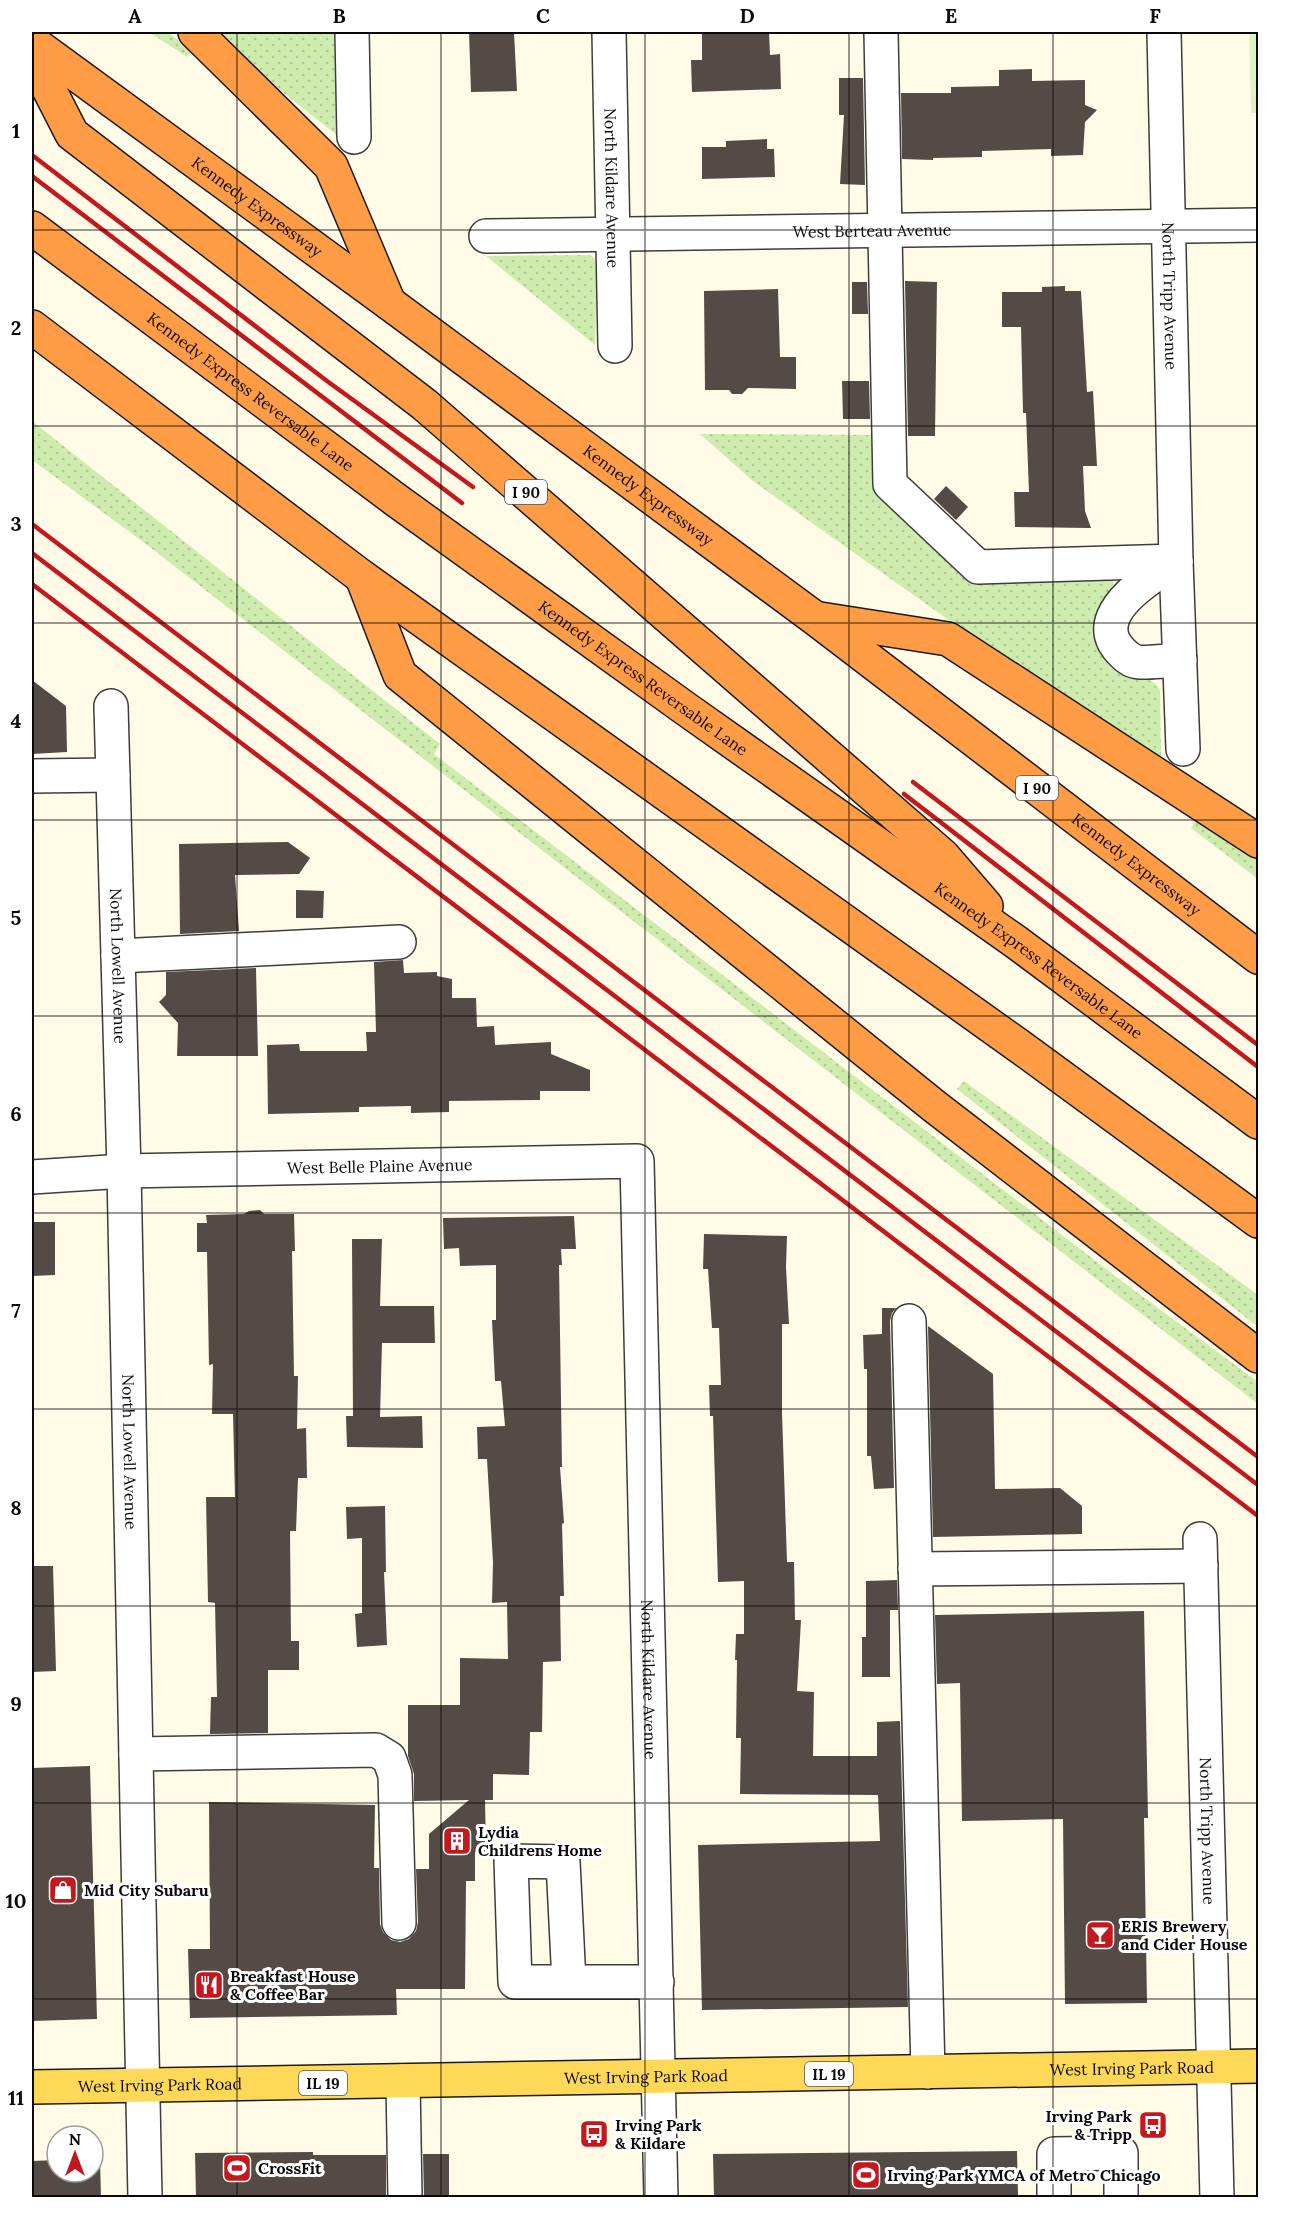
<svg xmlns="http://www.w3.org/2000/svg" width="1290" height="2229" font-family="Lora,serif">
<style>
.grass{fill:url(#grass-dots)}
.pitch{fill:#e1f2c1}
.building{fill:#544b46}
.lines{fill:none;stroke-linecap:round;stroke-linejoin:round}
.minor-casing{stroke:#3d3d3d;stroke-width:36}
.major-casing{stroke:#1b1b1b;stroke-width:36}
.highway-casing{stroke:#1b1b1b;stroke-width:36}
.minor{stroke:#fff;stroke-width:33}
.major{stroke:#ffd857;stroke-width:33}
.highway{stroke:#ff9c45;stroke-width:33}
.rail{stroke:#c4181f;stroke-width:4.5}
.grid{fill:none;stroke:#0a0a0a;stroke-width:1.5;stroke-opacity:0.55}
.labels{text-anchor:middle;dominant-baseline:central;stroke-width:6;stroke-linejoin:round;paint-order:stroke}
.shield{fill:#fff;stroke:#545454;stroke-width:1.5}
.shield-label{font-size:15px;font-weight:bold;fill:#0a0a0a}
.street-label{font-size:16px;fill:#0a0a0a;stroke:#fff}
.poi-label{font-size:16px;font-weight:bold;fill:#0a0a0a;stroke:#fff;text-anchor:start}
.neatline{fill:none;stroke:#0a0a0a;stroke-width:2}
.grid-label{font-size:20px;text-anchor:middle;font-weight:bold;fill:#0a0a0a}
</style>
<defs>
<pattern id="grass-dots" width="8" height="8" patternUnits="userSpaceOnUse" patternTransform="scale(1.5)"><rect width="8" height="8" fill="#ceecae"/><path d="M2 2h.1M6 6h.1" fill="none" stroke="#b0c994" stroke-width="1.8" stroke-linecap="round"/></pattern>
</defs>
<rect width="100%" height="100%" fill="#fffbe7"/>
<g class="grass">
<path d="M 149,32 L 168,32 L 192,51 L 187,57 Z"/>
<path d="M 221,32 L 341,32 L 343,140 L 279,89 Z"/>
<path d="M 590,255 L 594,258 L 597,265 L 595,345 L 486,256 Z"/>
<path d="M 32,421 L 440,744 L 434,754 L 1135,1291 L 1258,1382 L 1258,1404 L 142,541 L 32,460 Z"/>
<path d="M 700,434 L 876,435 L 972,575 L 1109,575 L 1114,581 C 1110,597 1095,607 1094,624 C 1092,641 1103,664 1118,673 C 1127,679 1141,675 1150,680 C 1154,682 1158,687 1160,690 L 1161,757 L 981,643 L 753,481 Z"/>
<path d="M 1197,818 L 1258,856 L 1258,879 L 1191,828 Z"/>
<path d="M 964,1081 L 1258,1295 L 1258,1327 L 957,1089 Z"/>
</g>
<path class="pitch" d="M 1249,32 L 1258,32 L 1258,113 L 1251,113 Z"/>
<g class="building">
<path d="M 469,32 L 514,32 L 517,91 L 471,92 Z"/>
<path d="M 702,32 L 769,32 L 770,55 L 780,54 L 781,89 L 692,92 L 691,60 L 702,60 Z"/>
<path d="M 1032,69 L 1032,81 L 1085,80 L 1085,105 L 1097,110 L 1085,122 L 1083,155 L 1051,156 L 1051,149 L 982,151 L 982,157 L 933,158 L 933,160 L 902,159 L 901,93 L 951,93 L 951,87 L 999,86 L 999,70 Z"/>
<path d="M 839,78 L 863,78 L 865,185 L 840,184 L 844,115 L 839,115 Z"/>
<path d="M 767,139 L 767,149 L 774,149 L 775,177 L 702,179 L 702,147 L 726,147 L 726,141 Z"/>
<path d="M 905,281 L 937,282 L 935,436 L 908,436 Z"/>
<path d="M 852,282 L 867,282 L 868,314 L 852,314 Z"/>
<path d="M 1065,286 L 1065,291 L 1081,291 L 1087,392 L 1093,391 L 1097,466 L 1083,466 L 1085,511 L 1091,528 L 1015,527 L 1014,492 L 1029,492 L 1026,413 L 1023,413 L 1021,327 L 1002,327 L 1002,292 L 1042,292 L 1042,287 Z"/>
<path d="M 778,289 L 780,357 L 796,357 L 796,389 L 748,388 L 742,394 L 732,394 L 729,390 L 705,390 L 704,291 Z"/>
<path d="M 842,381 L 869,381 L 870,419 L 843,419 Z"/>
<path d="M 946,486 L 968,507 L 956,520 L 934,499 Z"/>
<path d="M 32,680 L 66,706 L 67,752 L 32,754 Z"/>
<path d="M 288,842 L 310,858 L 299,874 L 235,875 L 239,931 L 180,934 L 179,844 Z"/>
<path d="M 296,890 L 324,891 L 323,918 L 296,918 Z"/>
<path d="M 403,960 L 404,973 L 437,972 L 437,976 L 452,979 L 452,998 L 476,998 L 477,1027 L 494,1026 L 495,1045 L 551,1042 L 551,1054 L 590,1070 L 590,1091 L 540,1091 L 540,1100 L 449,1101 L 449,1112 L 411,1113 L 411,1106 L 359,1107 L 359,1112 L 268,1114 L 267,1045 L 299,1044 L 300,1051 L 367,1051 L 366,1032 L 376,1032 L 374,962 Z"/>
<path d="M 256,968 L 258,1056 L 177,1056 L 178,1023 L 159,1002 L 166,995 L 166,972 Z"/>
<path d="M 260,1210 L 264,1214 L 294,1214 L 295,1251 L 292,1251 L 294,1376 L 298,1376 L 297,1429 L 306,1428 L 307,1478 L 298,1478 L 296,1531 L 290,1531 L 291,1641 L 299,1641 L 299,1670 L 268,1670 L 268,1733 L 210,1734 L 211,1697 L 217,1697 L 215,1603 L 208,1602 L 206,1497 L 235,1497 L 233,1414 L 212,1414 L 213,1364 L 209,1365 L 207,1252 L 197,1252 L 197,1223 L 207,1223 L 206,1215 L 244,1214 L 249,1211 Z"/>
<path d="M 574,1216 L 576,1249 L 561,1249 L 562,1265 L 559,1265 L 562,1467 L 560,1467 L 564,1523 L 562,1524 L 564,1596 L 560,1596 L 561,1661 L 543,1662 L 542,1732 L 530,1732 L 529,1775 L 493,1774 L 493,1800 L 485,1800 L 486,1852 L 475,1852 L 475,1881 L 466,1881 L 465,1989 L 396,1989 L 397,2015 L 190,2018 L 188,1949 L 210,1949 L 209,1802 L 375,1805 L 374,1868 L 379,1868 L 380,1924 L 383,1932 L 391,1940 L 400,1942 L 409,1939 L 416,1931 L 418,1922 L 416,1869 L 429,1869 L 429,1834 L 469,1800 L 414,1801 L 414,1774 L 408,1756 L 408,1705 L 460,1705 L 460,1658 L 508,1659 L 507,1602 L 492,1603 L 493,1562 L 487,1459 L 478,1459 L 477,1427 L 505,1426 L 501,1381 L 495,1381 L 492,1320 L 496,1320 L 496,1265 L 460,1266 L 459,1248 L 444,1249 L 443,1218 Z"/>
<path d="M 32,1222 L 55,1222 L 55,1275 L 32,1276 Z"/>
<path d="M 704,1234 L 787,1236 L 786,1267 L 789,1324 L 782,1324 L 782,1413 L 787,1562 L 794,1562 L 795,1620 L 801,1620 L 797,1691 L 814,1692 L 813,1756 L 877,1756 L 877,1722 L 900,1721 L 908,2007 L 702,2010 L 698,1845 L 880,1841 L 878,1795 L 740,1794 L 741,1738 L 736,1738 L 737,1660 L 735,1660 L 736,1634 L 744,1634 L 744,1581 L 718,1582 L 713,1416 L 710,1416 L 709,1385 L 721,1385 L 719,1328 L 712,1328 L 708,1269 L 703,1269 Z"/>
<path d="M 352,1239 L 382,1239 L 380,1306 L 434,1306 L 435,1343 L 382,1343 L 380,1417 L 422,1416 L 423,1448 L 347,1447 L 346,1416 L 353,1416 Z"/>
<path d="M 882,1308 L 896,1308 L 892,1313 L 890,1321 L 894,1488 L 874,1489 L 871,1456 L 867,1456 L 867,1369 L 864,1369 L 863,1335 L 882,1334 Z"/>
<path d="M 928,1326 L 993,1374 L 995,1489 L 1060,1488 L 1082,1506 L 1082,1534 L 933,1537 Z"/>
<path d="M 385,1506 L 386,1572 L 384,1572 L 387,1645 L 357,1647 L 355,1614 L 362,1613 L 362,1538 L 347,1539 L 346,1507 Z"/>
<path d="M 32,1566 L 53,1566 L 56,1671 L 32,1672 Z"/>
<path d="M 897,1580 L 898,1610 L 890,1610 L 890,1677 L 862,1677 L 862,1637 L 866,1637 L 866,1581 Z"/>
<path d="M 1144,1611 L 1148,1818 L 1144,1818 L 1147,2003 L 1065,2004 L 1063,1819 L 962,1821 L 960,1683 L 937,1684 L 935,1615 Z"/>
<path d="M 90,1766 L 97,2019 L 32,2021 L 32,1768 Z"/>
<path d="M 1017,2151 L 1018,2196 L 714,2198 L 713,2154 Z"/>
<path d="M 313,2152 L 313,2155 L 386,2155 L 386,2198 L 196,2198 L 195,2153 Z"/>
<path d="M 423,2154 L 449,2154 L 449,2198 L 424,2198 Z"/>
<path d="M 100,2159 L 101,2198 L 32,2198 L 32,2161 L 57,2160 L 57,2172 L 93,2172 L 93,2160 Z"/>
</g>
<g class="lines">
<g class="minor-casing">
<g id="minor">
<path d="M 352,32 L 354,137"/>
<path id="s1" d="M 609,32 L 615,346"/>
<path d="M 881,32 L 890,484 L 978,567 L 1176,561"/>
<path id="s2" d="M 1164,32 L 1176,561 L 1183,749"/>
<path id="s3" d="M 486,236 L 1258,225"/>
<path d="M 1176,561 C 1153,575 1097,609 1114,642 C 1118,649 1126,658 1134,661 C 1141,664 1171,660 1180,660"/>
<path id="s4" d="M 111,706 L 124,1171 L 145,2198"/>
<path d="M 32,776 L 113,775"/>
<path d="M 118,956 L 399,942"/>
<path id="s5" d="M 32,1177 L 124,1171 L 637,1161 L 661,2198"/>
<path d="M 909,1321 L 928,2072"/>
<path id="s6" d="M 1200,1539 L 1217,2198"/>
<path d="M 915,1569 L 1201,1566"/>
<path d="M 136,1754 L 376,1750 L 389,1758 L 395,1775 L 399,1923"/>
<path d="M 569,1982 L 563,1862 L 511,1861 L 515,1982 L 657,1982"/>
<path d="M 403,2081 L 405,2198"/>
<path d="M 1054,2198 L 1054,2154 L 1121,2153 L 1121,2198"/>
</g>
</g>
<g class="major-casing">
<g id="major">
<path id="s7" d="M 32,2087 L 1258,2066"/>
</g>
</g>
<g class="highway-casing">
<g id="highway">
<path d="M 195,32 L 331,166 L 389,303"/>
<path id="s8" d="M 32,42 L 389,303 L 816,619 L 1258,957"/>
<path d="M 32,56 L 72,134 L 425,405 L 943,856 L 986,906"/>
<path id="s9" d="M 32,228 L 396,500 L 686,709 L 1016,942 L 1258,1122"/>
<path d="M 32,327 L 362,577 L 1019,1046 L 1258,1221"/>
<path d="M 362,577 L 400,675 L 934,1106 L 1258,1356"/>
<path d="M 820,619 L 948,639 L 1258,841"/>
</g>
</g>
<use href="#minor" class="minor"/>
<use href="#major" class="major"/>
<use href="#highway" class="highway"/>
<g class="rail">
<path d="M 32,155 L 327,381 L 473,487"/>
<path d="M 32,176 L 462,503"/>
<path d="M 32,524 L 1258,1457"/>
<path d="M 32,553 L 1258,1485"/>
<path d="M 32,584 L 1258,1516"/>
<path d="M 913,782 L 1258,1045"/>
<path d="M 904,794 L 1258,1067"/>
</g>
</g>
<path class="grid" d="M 237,32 L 237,2198M 441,32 L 441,2198M 645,32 L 645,2198M 849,32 L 849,2198M 1053,32 L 1053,2198M 32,230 L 1258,230M 32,426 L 1258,426M 32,623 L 1258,623M 32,820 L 1258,820M 32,1016 L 1258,1016M 32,1213 L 1258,1213M 32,1409 L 1258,1409M 32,1606 L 1258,1606M 32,1803 L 1258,1803M 32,1999 L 1258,1999"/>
<defs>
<g id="building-square" transform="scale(1.5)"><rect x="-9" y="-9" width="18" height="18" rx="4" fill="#c4181f" stroke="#fff"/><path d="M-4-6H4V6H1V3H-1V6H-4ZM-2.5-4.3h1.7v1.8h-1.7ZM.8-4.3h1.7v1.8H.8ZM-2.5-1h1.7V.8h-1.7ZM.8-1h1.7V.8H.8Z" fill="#fff"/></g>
<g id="shop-square" transform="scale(1.5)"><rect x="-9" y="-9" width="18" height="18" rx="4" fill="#c4181f" stroke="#fff"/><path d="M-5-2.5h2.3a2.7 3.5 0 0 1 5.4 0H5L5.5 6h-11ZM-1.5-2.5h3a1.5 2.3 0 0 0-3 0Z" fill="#fff"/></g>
<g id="bar-square" transform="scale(1.5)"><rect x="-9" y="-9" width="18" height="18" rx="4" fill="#c4181f" stroke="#fff"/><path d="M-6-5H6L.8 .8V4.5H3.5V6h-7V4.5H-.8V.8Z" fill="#fff"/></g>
<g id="restaurant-square" transform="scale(1.5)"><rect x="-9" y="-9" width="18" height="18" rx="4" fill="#c4181f" stroke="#fff"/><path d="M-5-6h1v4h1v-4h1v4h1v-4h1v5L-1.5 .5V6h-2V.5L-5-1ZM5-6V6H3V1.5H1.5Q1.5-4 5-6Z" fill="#fff"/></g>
<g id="bus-square" transform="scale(1.5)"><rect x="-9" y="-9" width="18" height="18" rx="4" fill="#c4181f" stroke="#fff"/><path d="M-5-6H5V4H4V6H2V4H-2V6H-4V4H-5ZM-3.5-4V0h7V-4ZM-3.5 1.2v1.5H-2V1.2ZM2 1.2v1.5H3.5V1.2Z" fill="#fff"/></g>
<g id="stadium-square" transform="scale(1.5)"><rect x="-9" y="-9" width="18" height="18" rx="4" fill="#c4181f" stroke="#fff"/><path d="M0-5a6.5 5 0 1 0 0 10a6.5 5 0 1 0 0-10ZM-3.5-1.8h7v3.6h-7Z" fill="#fff"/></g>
</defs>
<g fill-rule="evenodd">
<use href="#building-square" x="457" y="1841"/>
<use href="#shop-square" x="63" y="1890"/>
<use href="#bar-square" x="1100" y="1935"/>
<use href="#restaurant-square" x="209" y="1985"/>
<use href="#bus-square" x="1153" y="2125"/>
<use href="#bus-square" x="594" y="2134"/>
<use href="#stadium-square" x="237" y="2168"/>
<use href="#stadium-square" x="866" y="2175"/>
</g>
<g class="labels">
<g class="shield">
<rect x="505" y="480" width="42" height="24" rx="4.5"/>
<rect x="1016" y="776" width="42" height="24" rx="4.5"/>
<rect x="805" y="2062" width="48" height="24" rx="4.5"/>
<rect x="299" y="2071" width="48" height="24" rx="4.5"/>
</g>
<g class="shield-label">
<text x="526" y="492">I 90</text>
<text x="1037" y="788">I 90</text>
<text x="829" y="2074">IL 19</text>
<text x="323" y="2083">IL 19</text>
</g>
<g class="street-label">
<text stroke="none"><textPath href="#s1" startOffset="156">North Kildare Avenue</textPath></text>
<text stroke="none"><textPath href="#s8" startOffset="279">Kennedy Expressway</textPath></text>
<text stroke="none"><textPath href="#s3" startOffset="386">West Berteau Avenue</textPath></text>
<text stroke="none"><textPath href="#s2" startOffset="264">North Tripp Avenue</textPath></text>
<text stroke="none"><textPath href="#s9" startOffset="273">Kennedy Express Reversable Lane</textPath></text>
<text stroke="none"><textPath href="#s8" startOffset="765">Kennedy Expressway</textPath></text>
<text stroke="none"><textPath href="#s9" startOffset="759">Kennedy Express Reversable Lane</textPath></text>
<text stroke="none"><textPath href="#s8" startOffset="1377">Kennedy Expressway</textPath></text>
<text stroke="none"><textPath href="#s9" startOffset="1245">Kennedy Express Reversable Lane</textPath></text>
<text stroke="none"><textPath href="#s4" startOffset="260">North Lowell Avenue</textPath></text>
<text stroke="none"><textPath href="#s5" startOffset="348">West Belle Plaine Avenue</textPath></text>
<text stroke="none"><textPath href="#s4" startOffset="746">North Lowell Avenue</textPath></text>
<text stroke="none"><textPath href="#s5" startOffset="1124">North Kildare Avenue</textPath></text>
<text stroke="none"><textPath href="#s6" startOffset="292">North Tripp Avenue</textPath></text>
<text stroke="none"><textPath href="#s7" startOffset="1100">West Irving Park Road</textPath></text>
<text stroke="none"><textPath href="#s7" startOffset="614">West Irving Park Road</textPath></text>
<text stroke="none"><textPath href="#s7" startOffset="128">West Irving Park Road</textPath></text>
</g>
<g class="poi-label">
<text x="478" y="1832">Lydia<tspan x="478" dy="18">Childrens Home</tspan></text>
<text x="84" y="1890">Mid City Subaru</text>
<text x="1121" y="1926">ERIS Brewery<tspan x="1121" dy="18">and Cider House</tspan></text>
<text x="230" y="1976">Breakfast House<tspan x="230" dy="18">&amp; Coffee Bar</tspan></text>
<text x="1132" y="2116" text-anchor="end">Irving Park<tspan x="1132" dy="18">&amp; Tripp</tspan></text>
<text x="615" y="2125">Irving Park<tspan x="615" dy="18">&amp; Kildare</tspan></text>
<text x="258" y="2168">CrossFit</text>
<text x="887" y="2175">Irving Park YMCA of Metro Chicago</text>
</g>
</g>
<rect width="1290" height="2229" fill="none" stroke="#ffffff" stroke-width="66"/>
<g transform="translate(75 2154)"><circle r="28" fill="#ffffff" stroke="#9d9d9d" stroke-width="1.5"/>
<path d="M0-4.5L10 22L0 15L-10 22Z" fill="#c4181f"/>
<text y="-9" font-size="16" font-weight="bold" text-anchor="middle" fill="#0a0a0a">N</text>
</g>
<rect x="33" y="33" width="1224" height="2163" class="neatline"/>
<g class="grid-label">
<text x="135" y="23">A</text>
<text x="339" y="23">B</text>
<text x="543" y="23">C</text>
<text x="747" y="23">D</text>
<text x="951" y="23">E</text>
<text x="1155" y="23">F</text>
<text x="16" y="138">1</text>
<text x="16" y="335">2</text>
<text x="16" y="531">3</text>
<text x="16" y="728">4</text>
<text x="16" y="925">5</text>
<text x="16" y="1121">6</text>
<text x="16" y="1318">7</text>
<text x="16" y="1515">8</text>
<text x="16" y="1711">9</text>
<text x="16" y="1908">10</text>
<text x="16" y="2105">11</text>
</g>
</svg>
